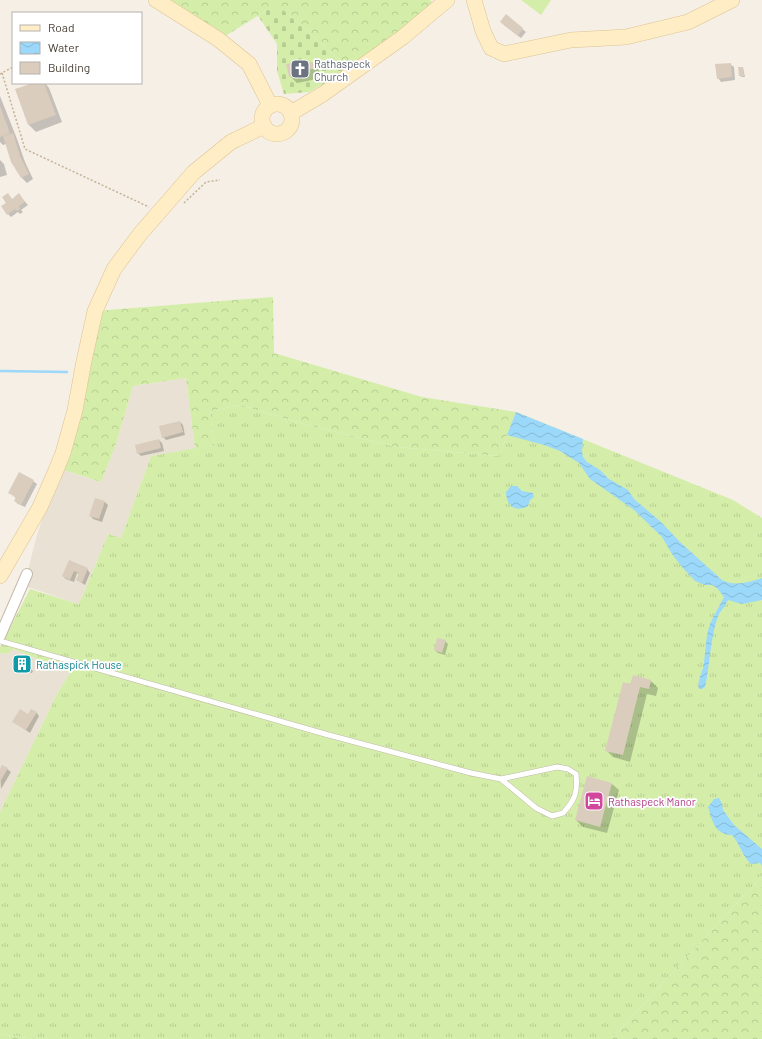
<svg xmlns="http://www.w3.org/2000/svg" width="762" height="1039" font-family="Barlow,sans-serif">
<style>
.residential{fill:#e9e1d3}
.grass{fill:url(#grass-tufts)}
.forest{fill:url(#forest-crowns)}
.cemetery{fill:url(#cemetery-stones)}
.green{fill:#d4eeaa}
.water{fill:url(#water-waves)}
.shadow{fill:#0003}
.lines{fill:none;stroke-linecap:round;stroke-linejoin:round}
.stream{stroke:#9bd8f9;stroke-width:2.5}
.building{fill:#dbcdbd}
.lane-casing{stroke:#c4b9aa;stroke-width:6}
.street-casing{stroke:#c4b9aa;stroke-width:12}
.secondary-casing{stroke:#ddc492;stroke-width:16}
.path{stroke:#c5b297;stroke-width:1.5;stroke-dasharray:2 2;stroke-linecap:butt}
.lane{stroke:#fff;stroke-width:5}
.street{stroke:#fff;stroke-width:10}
.secondary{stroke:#ffedc6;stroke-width:15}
.labels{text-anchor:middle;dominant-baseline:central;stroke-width:3.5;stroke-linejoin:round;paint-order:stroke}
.worship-label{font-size:11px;fill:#5b616d;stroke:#fff;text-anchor:start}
.culture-label{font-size:11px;fill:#0d838f;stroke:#fff;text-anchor:start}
.hotel-label{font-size:11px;fill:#b23c85;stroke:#fff;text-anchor:start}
</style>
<defs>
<pattern id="grass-tufts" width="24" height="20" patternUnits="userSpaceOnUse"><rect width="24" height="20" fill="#d4eeaa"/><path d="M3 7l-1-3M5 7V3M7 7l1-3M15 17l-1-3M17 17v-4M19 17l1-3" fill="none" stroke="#b8cd93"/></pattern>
<pattern id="forest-crowns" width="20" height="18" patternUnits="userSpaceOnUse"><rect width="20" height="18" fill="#d4eeaa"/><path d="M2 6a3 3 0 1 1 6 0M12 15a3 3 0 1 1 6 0" fill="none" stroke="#b8cd93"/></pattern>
<pattern id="cemetery-stones" width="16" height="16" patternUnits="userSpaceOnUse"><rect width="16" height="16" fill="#d4eeaa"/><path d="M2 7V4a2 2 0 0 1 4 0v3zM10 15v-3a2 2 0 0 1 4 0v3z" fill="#b8cd93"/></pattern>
<pattern id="water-waves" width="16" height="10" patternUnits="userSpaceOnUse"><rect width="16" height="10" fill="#9bd8f9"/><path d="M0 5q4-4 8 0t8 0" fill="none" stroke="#87bad6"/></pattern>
</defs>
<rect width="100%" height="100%" fill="#f5efe6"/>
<g class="residential">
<path d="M 186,378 L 195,449 L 151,456 L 121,538 L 108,534 L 83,595 L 78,604 L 22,585 L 27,574 L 37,535 L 45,511 L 62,470 L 101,482 L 116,444 L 133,386 Z"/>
<path d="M 14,649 L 70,673 L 59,690 L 0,812 L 0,653 L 7,654 Z"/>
</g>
<path class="grass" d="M 241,405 L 304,424 L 397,447 L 499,456 L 516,412 L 733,500 L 762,518 L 762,876 L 611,1039 L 35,1039 L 0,1034 L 0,812 L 59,690 L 70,673 L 14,649 L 7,654 L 0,653 L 0,647 L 30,589 L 78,604 L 83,595 L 108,534 L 121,538 L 151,456 L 214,445 L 210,411 Z"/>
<g class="forest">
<path d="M 163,0 L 430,0 L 435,5 L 360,59 L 341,61 L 282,9 L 269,9 L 222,38 Z"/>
<path d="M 273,297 L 274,353 L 422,397 L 516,412 L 499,456 L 397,447 L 304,424 L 241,405 L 210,411 L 214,445 L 195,449 L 186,378 L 133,386 L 116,444 L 101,482 L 57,468 L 95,311 Z"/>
<path d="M 762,876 L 762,1039 L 611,1039 Z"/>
<path d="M 0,1034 L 36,1039 L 0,1039 Z"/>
</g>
<path class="cemetery" d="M 269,9 L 282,9 L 341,61 L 360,59 L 338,76 L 309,92 L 284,94 L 277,71 L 277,44 L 258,16 Z"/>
<path class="green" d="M 521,0 L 551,0 L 541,15 Z"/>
<g class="water">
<path d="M 516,412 L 583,439 L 582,451 L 583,457 L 587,462 L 600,470 L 609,479 L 628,490 L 634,499 L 661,522 L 680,542 L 722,580 C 735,587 749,582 762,578 L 762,600 L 742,604 L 728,600 C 725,607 719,612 717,619 C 710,641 710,665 705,687 L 702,689 L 699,689 C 697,682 701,675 703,668 C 706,654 705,638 710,624 C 714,614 720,606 724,597 L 717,588 L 712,585 L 705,585 L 695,581 L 682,567 L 672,554 L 662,537 L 634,510 L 590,479 L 579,463 L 560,451 L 544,445 L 507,435 Z"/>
<path d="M 511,486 L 517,486 L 522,491 L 533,493 L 534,497 L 530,500 L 528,506 C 516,513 506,506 506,492 Z"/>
<path d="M 719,798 L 722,804 L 723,810 L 734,825 L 762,849 L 762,866 L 760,863 L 751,864 C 742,856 740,844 732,835 C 714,834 713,822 708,807 L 714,799 Z"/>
</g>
<g class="shadow">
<path d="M 506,16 L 526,32 L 521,38 L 504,25 Z"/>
<path d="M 312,63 L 319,70 L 320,75 L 316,76 L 317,79 L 297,83 L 290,76 L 308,64 Z"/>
<path d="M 730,64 L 734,67 L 735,80 L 721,82 L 718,78 Z"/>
<path d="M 743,68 L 745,77 L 742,77 L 740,76 Z"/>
<path d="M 36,83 L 45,83 L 49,88 L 62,122 L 36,132 L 29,125 L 17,90 Z"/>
<path d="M 0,96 L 17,139 L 25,162 L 33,179 L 27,183 L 22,178 L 12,161 L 6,144 L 3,145 L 0,142 Z"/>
<path d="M 0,160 L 4,164 L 7,175 L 0,177 Z"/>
<path d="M 19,195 L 28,205 L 21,210 L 23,212 L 20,214 L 18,212 L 11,217 L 8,214 L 7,203 Z"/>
<path d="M 180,422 L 183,425 L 185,435 L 166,440 L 163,437 Z"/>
<path d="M 159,440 L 162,443 L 164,451 L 141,456 L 138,453 Z"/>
<path d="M 33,481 L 37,484 L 25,507 L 18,504 L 15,501 L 16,498 L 10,493 Z"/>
<path d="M 105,502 L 108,505 L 102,522 L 93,519 L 90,515 Z"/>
<path d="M 69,562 L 87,569 L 90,573 L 85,585 L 77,580 L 79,574 L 77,573 L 74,582 L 66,579 L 63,576 Z"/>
<path d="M 445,641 L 448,644 L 445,655 L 438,653 L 435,650 Z"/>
<path d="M 28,660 L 31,664 L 30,668 L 33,671 L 32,673 L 21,670 L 17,667 Z"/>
<path d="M 651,681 L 658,688 L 656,696 L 647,694 L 630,762 L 613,757 L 606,750 L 631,686 Z"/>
<path d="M 36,712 L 39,716 L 30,733 L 14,722 Z"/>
<path d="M 7,769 L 11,772 L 1,789 L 0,771 Z"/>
<path d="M 612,784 L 619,790 L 607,833 L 583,827 L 576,820 Z"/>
</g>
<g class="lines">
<path class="stream" d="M 0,371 L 67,372"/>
</g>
<g class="building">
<path d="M 506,14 L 523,28 L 518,36 L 500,22 Z"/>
<path d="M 306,60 L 308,63 L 312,62 L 314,69 L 310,69 L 310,72 L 289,77 L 286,64 Z"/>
<path d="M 731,63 L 732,77 L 717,79 L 715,64 Z"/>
<path d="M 738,67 L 743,67 L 744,76 L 739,76 Z"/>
<path d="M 33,83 L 44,83 L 56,115 L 28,125 L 15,89 Z"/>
<path d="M 0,106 L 10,133 L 0,137 Z"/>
<path d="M 13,133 L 20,156 L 29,174 L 21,178 L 11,162 L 3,136 Z"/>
<path d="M 8,193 L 12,199 L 19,193 L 25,202 L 19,206 L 20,209 L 16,211 L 15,209 L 7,215 L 1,206 L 6,203 L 2,197 Z"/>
<path d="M 180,421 L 183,432 L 162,438 L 159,426 Z"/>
<path d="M 159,439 L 161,448 L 137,454 L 135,445 Z"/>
<path d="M 19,472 L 34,480 L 21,505 L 14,501 L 16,497 L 8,493 Z"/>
<path d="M 95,498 L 105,501 L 99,519 L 89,516 Z"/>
<path d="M 69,560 L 88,568 L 82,583 L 76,580 L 79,573 L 74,571 L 70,580 L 62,576 Z"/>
<path d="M 437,638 L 446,640 L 442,653 L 434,650 Z"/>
<path d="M 20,658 L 28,660 L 27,666 L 30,667 L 29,671 L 16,667 Z"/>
<path d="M 633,675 L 651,680 L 649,689 L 640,687 L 623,755 L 605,751 L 623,682 L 630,684 Z"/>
<path d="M 20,709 L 28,714 L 31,709 L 37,712 L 26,730 L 12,722 Z"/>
<path d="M 2,765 L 8,768 L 0,782 L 0,769 Z"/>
<path d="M 587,776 L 612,783 L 600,827 L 575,820 Z"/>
</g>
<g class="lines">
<g class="lane-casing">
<path id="lane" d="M 0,641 L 325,734 L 471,773 L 501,779 L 557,767 L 568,769 L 576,774 C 578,792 575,800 563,813 L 552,816 L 536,808 L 501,779"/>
</g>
<g class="street-casing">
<path id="street" d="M 0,636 L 27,574"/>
</g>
<g class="secondary-casing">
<g id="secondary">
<path d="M 156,0 L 218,39 L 249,64 L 270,105"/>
<path d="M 474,0 L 483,31 L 491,48 L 504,54 L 571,40 L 626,37 L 688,22 L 732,0"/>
<circle cx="277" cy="119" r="15"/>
<path d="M 291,113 L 323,94 L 403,37 L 447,0"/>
<path d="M 0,576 L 40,507 L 54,475 L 63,453 L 75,410 L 84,361 L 95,311 L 114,269 L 140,234 L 194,172 L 231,142 L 264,126"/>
</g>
</g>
<g class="path">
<path d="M 2,73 L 25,149 L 149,207"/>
<path d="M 0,74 L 13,67"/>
<path d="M 184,203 L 206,182 L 220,180"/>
</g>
<use href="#lane" class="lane"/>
<use href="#street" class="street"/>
<use href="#secondary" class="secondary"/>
</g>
<defs>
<g id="church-square" transform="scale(1)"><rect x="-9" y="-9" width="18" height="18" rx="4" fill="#6b7280" stroke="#fff"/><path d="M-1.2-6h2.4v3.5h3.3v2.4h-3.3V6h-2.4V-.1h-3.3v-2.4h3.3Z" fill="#fff"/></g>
<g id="building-square" transform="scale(1)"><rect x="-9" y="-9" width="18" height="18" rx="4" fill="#0f9aa8" stroke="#fff"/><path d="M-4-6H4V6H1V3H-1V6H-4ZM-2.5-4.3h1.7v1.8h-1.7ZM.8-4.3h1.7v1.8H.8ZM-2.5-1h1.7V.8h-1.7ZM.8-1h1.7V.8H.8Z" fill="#fff"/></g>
<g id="hotel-square" transform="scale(1)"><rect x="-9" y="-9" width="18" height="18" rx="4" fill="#d1479c" stroke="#fff"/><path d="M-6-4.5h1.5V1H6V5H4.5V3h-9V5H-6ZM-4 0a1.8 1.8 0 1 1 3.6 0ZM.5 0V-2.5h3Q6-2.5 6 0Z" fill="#fff"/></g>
</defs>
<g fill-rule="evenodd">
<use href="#church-square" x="300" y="69"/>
<use href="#building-square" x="22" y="664"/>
<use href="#hotel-square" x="594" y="801"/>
</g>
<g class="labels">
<g class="worship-label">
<text x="314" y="63">Rathaspeck<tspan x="314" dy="13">Church</tspan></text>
</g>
<g class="culture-label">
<text x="36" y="664">Rathaspick House</text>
</g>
<g class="hotel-label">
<text x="608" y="801">Rathaspeck Manor</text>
</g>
</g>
<rect x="12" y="12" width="130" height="72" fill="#ffffff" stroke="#b6b2ae"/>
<rect x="20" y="25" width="20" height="6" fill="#ffedc6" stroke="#b6b2ae"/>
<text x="48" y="32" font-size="12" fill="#483f34">Road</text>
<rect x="20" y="42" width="20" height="12" fill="url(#water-waves)" stroke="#b6b2ae"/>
<text x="48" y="52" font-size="12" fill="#483f34">Water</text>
<rect x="20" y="62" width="20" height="12" fill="#dbcdbd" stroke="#b6b2ae"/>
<text x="48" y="72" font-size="12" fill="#483f34">Building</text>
</svg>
